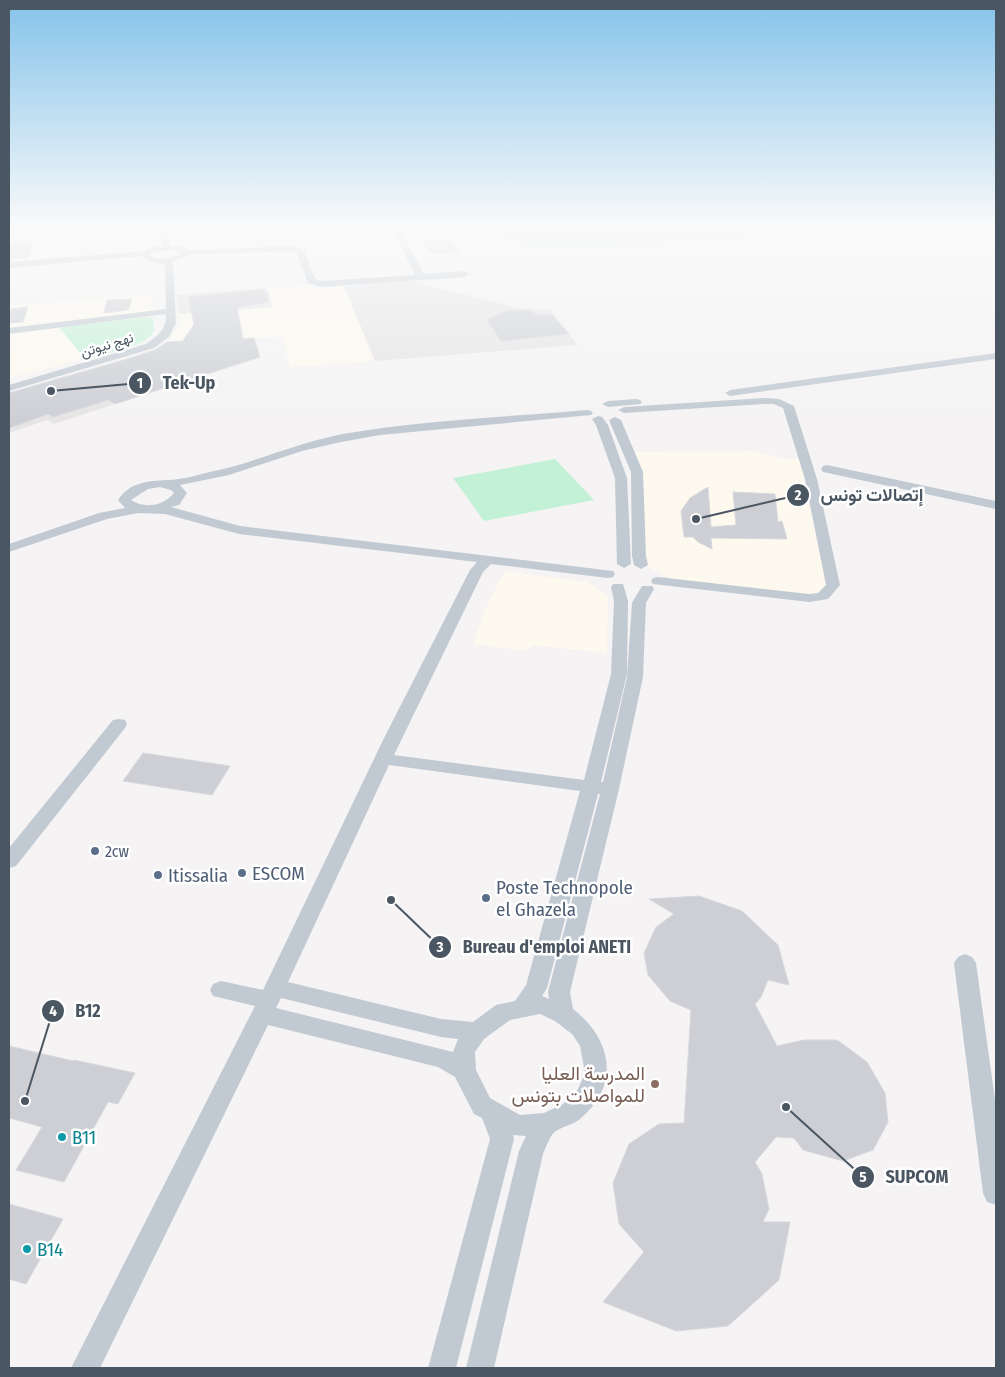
<svg xmlns="http://www.w3.org/2000/svg" width="1005" height="1377" font-family="'Fira Sans Condensed',Vazirmatn,sans-serif">
<style>
.commercial{fill:#fdf9ef}
.education{fill:#e6e4e5}
.green{fill:#c3f1d5}
.building{fill:#cdcfd5;stroke:#d7d9de}
.lines{fill:none;stroke-linecap:round;stroke-linejoin:round}
.minor{fill:#c1cad2;fill-rule:evenodd}
.service-dot{fill:#5c6f8a;stroke:#fff;stroke-width:2}
.education-dot{fill:#8d6e63;stroke:#fff;stroke-width:2}
.culture-dot{fill:#0f9aa8;stroke:#fff;stroke-width:2}
.labels{text-anchor:middle;dominant-baseline:central;stroke-width:5;stroke-linejoin:round;paint-order:stroke}
.far-street-label{font-size:14px;fill:#4a5661;stroke:#fff}
.service-label{font-size:16px;fill:#4e5e75;stroke:#fff;text-anchor:start}
.near-service-label{font-size:19px;fill:#4e5e75;stroke:#fff;text-anchor:start}
.near-education-label{font-size:19px;fill:#785e54;stroke:#fff;text-anchor:end}
.near-culture-label{font-size:19px;fill:#0d838f;stroke:#fff;text-anchor:start}
.leader{fill:none;stroke:#4a5661;stroke-width:2}
.callout-dot{fill:#4a5661;stroke:#fff;stroke-width:2}
.mark-label{font-size:15px;text-anchor:middle;font-weight:bold;fill:#fff}
.callout-label{font-size:18px;text-anchor:middle;font-weight:bold;fill:#4a5661;stroke:#fff;stroke-width:5;stroke-linejoin:round;paint-order:stroke}
</style>
<rect width="100%" height="100%" fill="#f5f3f3"/>
<g class="commercial">
<path d="M 485,235 L 498,249 L 421,255 L 413,240 Z"/>
<path d="M 307,284 L 312,288 L 344,286 L 375,361 L 290,367 L 282,337 L 167,342 L 180,325 L 179,314 L 273,307 L 266,288 Z"/>
<path d="M 152,295 L 152,312 L 9,328 L 9,306 Z"/>
<path d="M 59,327 L 85,359 L 9,378 L 9,334 Z"/>
<path d="M 758,451 L 760,454 L 777,456 L 778,459 L 799,459 L 827,586 L 825,590 L 813,596 L 676,580 L 665,576 L 645,565 L 632,452 Z"/>
<path d="M 505,571 L 587,582 L 608,597 L 607,653 L 531,645 L 528,651 L 473,644 L 487,605 Z"/>
</g>
<g class="education">
<path d="M 410,281 L 519,308 L 550,310 L 552,314 L 536,315 L 533,311 L 504,311 L 487,321 L 501,341 L 569,334 L 577,345 L 375,361 L 344,286 Z"/>
<path d="M 266,288 L 273,307 L 179,314 L 176,295 Z"/>
<path d="M 68,375 L 115,404 L 54,424 L 47,420 L 9,433 L 9,393 Z"/>
</g>
<g class="green">
<path d="M 489,229 L 937,229 L 543,248 L 494,235 Z"/>
<path d="M 147,317 L 152,318 C 154,322 155,326 154,330 C 150,346 100,355 85,359 L 59,327 Z"/>
<path d="M 555,459 L 594,500 L 484,521 L 453,478 Z"/>
</g>
<g class="building">
<path d="M 450,239 L 459,252 L 431,254 L 422,241 Z"/>
<path d="M 34,240 L 28,258 L 9,259 L 9,242 Z"/>
<path d="M 262,289 L 265,293 L 268,292 L 268,302 L 237,308 L 243,339 L 254,338 L 260,357 L 115,404 L 108,400 L 53,417 L 48,414 L 9,428 L 9,393 L 127,359 L 155,350 L 167,342 L 183,341 L 194,324 L 188,297 Z"/>
<path d="M 132,299 L 128,310 L 104,313 L 107,300 Z"/>
<path d="M 28,307 L 23,322 L 9,323 L 11,309 Z"/>
<path d="M 515,310 L 533,311 L 536,315 L 552,314 L 569,334 L 501,341 L 487,320 L 504,311 Z"/>
<path d="M 708,487 L 711,527 L 736,525 L 733,492 L 775,494 L 778,522 L 782,521 L 787,539 L 711,538 L 712,549 L 698,542 L 693,537 L 684,537 L 681,511 L 690,498 Z"/>
<path d="M 143,753 L 230,766 L 212,795 L 123,781 Z"/>
<path d="M 699,896 L 742,911 L 778,945 L 789,985 L 768,980 L 761,997 L 755,1004 L 777,1046 L 804,1040 L 837,1040 L 867,1062 L 885,1093 L 888,1122 L 873,1150 L 843,1161 L 803,1150 L 794,1138 L 776,1137 L 755,1162 L 762,1174 L 769,1209 L 763,1222 L 790,1222 L 779,1280 L 728,1326 L 676,1331 L 603,1302 L 644,1252 L 619,1224 L 613,1183 L 629,1144 L 659,1124 L 684,1123 L 691,1010 L 670,1001 L 648,975 L 644,953 L 656,927 L 674,914 L 649,899 Z"/>
<path d="M 9,1046 L 73,1061 L 74,1060 L 135,1073 L 118,1104 L 108,1102 L 64,1182 L 16,1170 L 42,1127 L 9,1118 Z"/>
<path d="M 9,1204 L 63,1219 L 26,1284 L 9,1279 Z"/>
</g>
<g class="lines">
<g class="minor">
<path d="M 160,229 L 168,229 L 170,246 L 184,247 L 188,250 L 296,246 L 304,251 L 315,279 L 321,281 L 415,275 L 392,229 L 400,229 L 424,274 L 465,271 L 469,274 L 465,277 L 321,287 L 308,283 L 296,252 L 292,251 L 188,255 L 173,262 L 176,323 L 169,337 L 154,348 L 9,391 L 9,385 L 146,344 C 159,335 166,330 166,314 L 9,334 L 9,328 L 166,309 L 165,264 L 150,262 L 141,256 L 9,268 L 9,262 L 145,251 L 151,247 L 162,247 ZM 174,250 L 181,253 C 171,259 160,261 149,255 L 153,252 Z"/>
<path d="M 996,353 L 996,359 L 730,396 L 725,393 L 730,390 Z"/>
<path d="M 764,398 L 779,399 L 794,406 L 817,479 L 840,585 L 828,599 L 809,602 L 653,584 L 651,581 L 653,578 L 658,577 L 809,594 L 818,593 L 826,585 L 805,479 L 783,408 L 774,404 L 764,404 L 624,413 L 618,410 L 624,407 Z"/>
<path d="M 636,399 L 640,400 L 642,402 L 640,404 L 608,407 L 602,404 L 608,401 Z"/>
<path d="M 587,410 L 591,411 L 593,413 L 591,415 L 380,435 L 341,442 L 302,451 L 229,475 L 180,485 L 187,493 L 179,505 L 171,507 L 240,526 L 613,571 L 615,574 L 613,577 L 608,578 L 491,564 L 483,572 L 394,755 L 584,780 L 611,674 L 614,601 L 611,587 L 613,584 L 623,584 L 628,601 L 627,674 L 601,782 L 603,782 L 627,677 L 632,603 L 642,586 L 652,586 L 654,589 L 646,603 L 643,677 L 619,789 L 570,992 L 573,1009 C 612,1039 621,1085 580,1119 C 574,1124 564,1126 556,1131 C 550,1135 546,1147 543,1154 L 494,1368 L 466,1368 L 519,1151 L 526,1136 L 513,1135 L 514,1139 L 456,1368 L 428,1368 L 490,1139 L 482,1118 L 474,1114 L 455,1077 L 438,1067 L 268,1025 L 100,1368 L 71,1368 L 255,1006 L 213,996 L 210,990 L 213,984 L 221,981 L 263,990 L 385,736 L 470,570 L 477,562 L 239,534 L 165,514 L 138,513 L 107,519 L 9,552 L 9,544 L 99,513 L 125,508 L 118,500 C 130,482 148,481 167,480 C 184,480 203,473 219,470 C 261,460 300,442 343,434 C 423,420 506,417 587,410 ZM 160,487 L 171,490 L 174,493 C 164,506 144,509 131,500 L 148,489 ZM 389,765 L 580,791 L 526,985 L 515,1001 L 496,1005 L 473,1022 L 441,1019 L 288,982 ZM 598,794 L 600,794 L 548,992 L 549,999 L 542,996 L 547,988 ZM 281,998 L 441,1037 L 458,1039 L 453,1052 L 276,1008 ZM 540,1014 L 555,1021 L 572,1034 L 580,1046 L 585,1073 L 578,1089 L 563,1104 L 544,1113 L 520,1115 L 490,1098 L 476,1070 L 475,1052 L 484,1039 L 510,1020 Z"/>
<path d="M 598,416 L 602,417 L 608,425 L 627,478 L 631,564 L 624,568 L 617,564 L 615,478 L 596,425 L 592,419 Z"/>
<path d="M 615,417 L 621,420 L 643,472 L 646,556 L 648,565 L 641,569 L 634,565 L 632,556 L 631,472 L 609,420 Z"/>
<path d="M 827,465 L 996,501 L 996,509 L 823,472 L 821,469 L 823,466 Z"/>
<path d="M 119,719 L 125,720 L 127,724 L 125,728 L 16,866 L 9,868 L 9,848 L 113,720 Z"/>
<path d="M 965,954 L 972,957 L 976,963 L 996,1107 L 996,1205 L 987,1202 L 983,1193 L 954,963 L 958,957 Z"/>
</g>
</g>
<linearGradient id="sky" x2="0" y2="1"><stop stop-color="#85c3ea"/><stop offset="0.54" stop-color="#fafafa"/><stop offset="1" stop-color="#fafafa" stop-opacity="0"/></linearGradient>
<rect width="1005" height="421" fill="url(#sky)"/>
<g class="service-dot">
<circle cx="95" cy="851" r="5"/>
<circle cx="242" cy="873" r="5"/>
<circle cx="158" cy="875" r="5"/>
<circle cx="486" cy="898" r="5"/>
</g>
<circle class="education-dot" cx="655" cy="1084" r="5"/>
<g class="culture-dot">
<circle cx="62" cy="1137" r="5"/>
<circle cx="27" cy="1249" r="5"/>
</g>
<g class="labels">
<g class="far-street-label">
<text transform="translate(107 345) rotate(-17)">نهج نيوتن</text>
</g>
<g class="service-label">
<text x="105" y="851">2cw</text>
</g>
<g class="near-service-label">
<text x="252" y="873">ESCOM</text>
<text x="168" y="875">Itissalia</text>
<text x="496" y="887">Poste Technopole<tspan x="496" dy="22">el Ghazela</tspan></text>
</g>
<g class="near-education-label">
<text x="645" y="1073">المدرسة العليا<tspan x="645" dy="22">للمواصلات بتونس</tspan></text>
</g>
<g class="near-culture-label">
<text x="72" y="1137">B11</text>
<text x="37" y="1249">B14</text>
</g>
</g>
<path class="leader" d="M51 391L140 383M696 519L798 495M391 900L440 947M25 1101L53 1011M786 1107L863 1177"/>
<g class="callout-dot">
<circle cx="51" cy="391" r="5"/>
<circle cx="696" cy="519" r="5"/>
<circle cx="391" cy="900" r="5"/>
<circle cx="25" cy="1101" r="5"/>
<circle cx="786" cy="1107" r="5"/>
<circle cx="140" cy="383" r="12"/>
<circle cx="798" cy="495" r="12"/>
<circle cx="440" cy="947" r="12"/>
<circle cx="53" cy="1011" r="12"/>
<circle cx="863" cy="1177" r="12"/>
</g>
<g class="mark-label">
<text x="140" y="388">1</text>
<text x="798" y="500">2</text>
<text x="440" y="952">3</text>
<text x="53" y="1016">4</text>
<text x="863" y="1182">5</text>
</g>
<g class="callout-label">
<text x="189" y="389">Tek-Up</text>
<text x="872" y="501">إتصالات تونس</text>
<text x="547" y="953">Bureau d'emploi ANETI</text>
<text x="88" y="1017">B12</text>
<text x="917" y="1183">SUPCOM</text>
</g>
<rect width="1005" height="1377" fill="none" stroke="#4a5661" stroke-width="20"/>
</svg>
